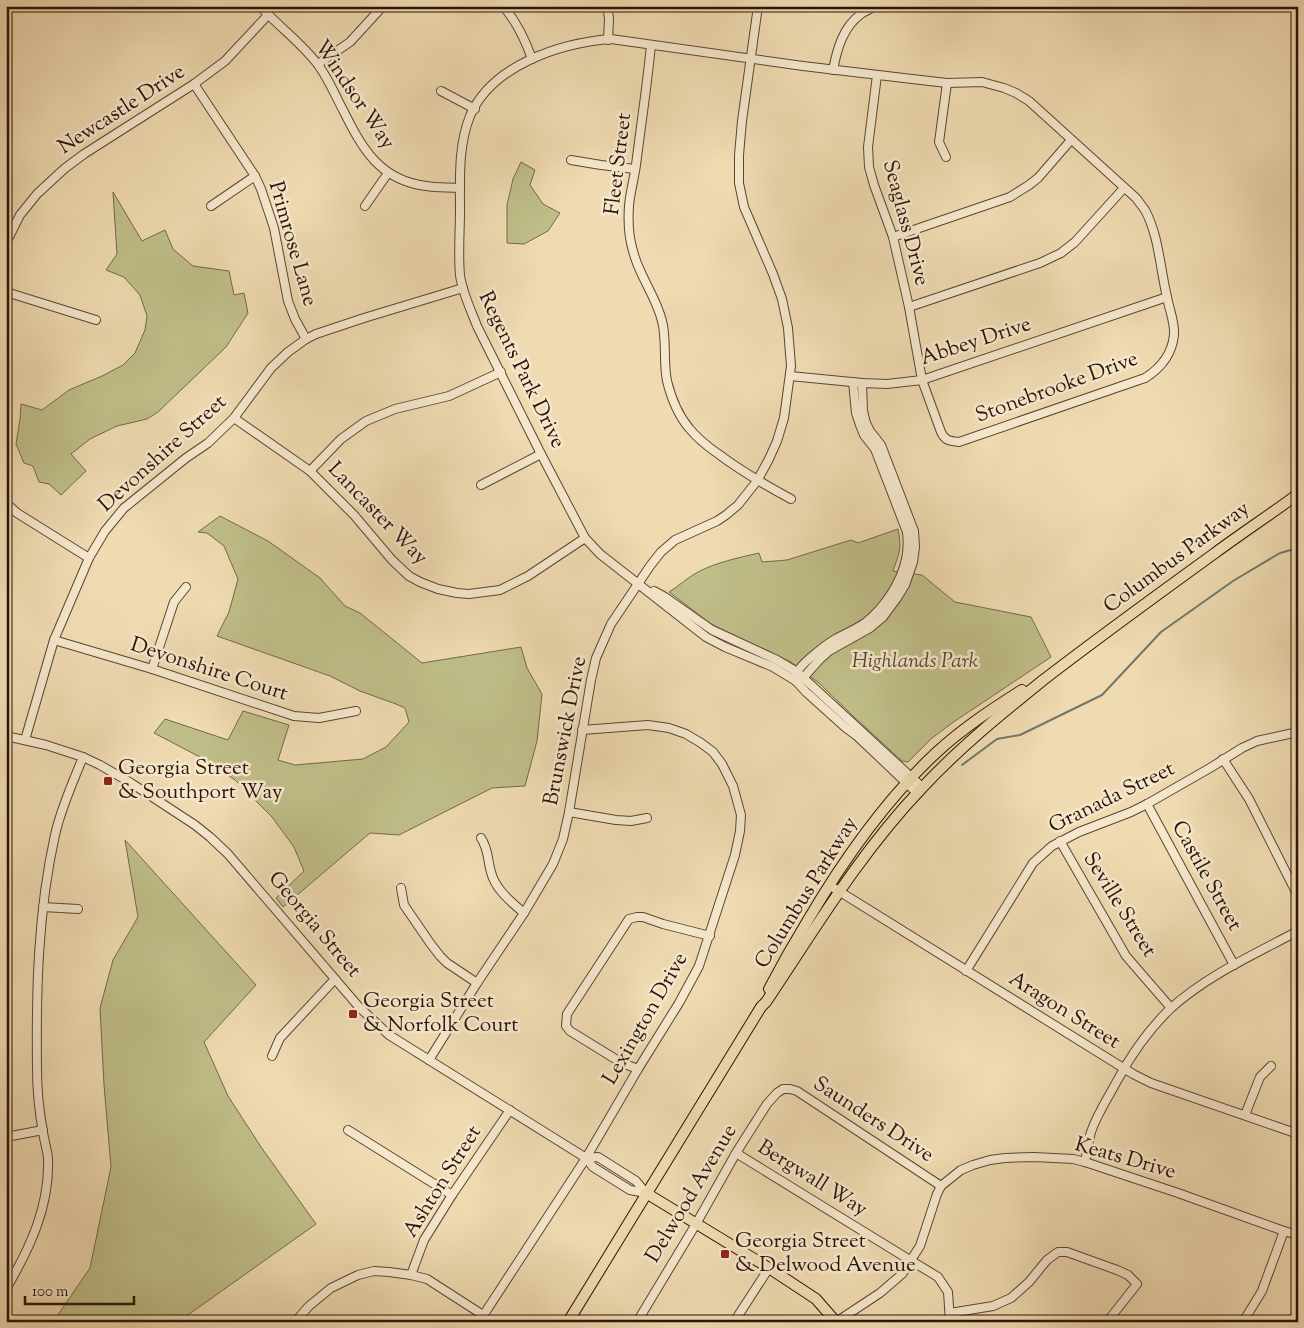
<svg xmlns="http://www.w3.org/2000/svg" width="1304" height="1328" font-family="'Sorts Mill Goudy',serif">
<style>
.green{fill:#bfbe88;stroke:#756848}
.lines{fill:none;stroke-linecap:round;stroke-linejoin:round}
.stream{stroke:#6e786b;stroke-width:2}
.minor-casing{stroke:#5c4532;stroke-width:10}
.major-casing{stroke:#2b1307;stroke-width:12}
.minor{stroke:#f5e7cc;stroke-width:8}
.major{stroke:#efdab1;stroke-width:10}
.poi-dot{fill:#8f2418;stroke:#f5e7cc;stroke-width:2}
.labels{text-anchor:middle;dominant-baseline:central;stroke-width:5;stroke-linejoin:round;paint-order:stroke}
.street-label{font-size:21px;fill:#2b1307;stroke:#f5e7cc}
.park-label{font-size:21px;font-style:italic;fill:#57462e;stroke:#f5e7cc}
.poi-label{font-size:21px;fill:#2b1307;stroke:#f5e7cc;text-anchor:start}
</style>
<rect width="100%" height="100%" fill="#efdab1"/>
<filter id="stains"><feTurbulence type="fractalNoise" baseFrequency=".004" numOctaves="4"/><feColorMatrix values="0 0 0 0 .2 0 0 0 0 .09 0 0 0 0 .02 0 0 0 .5 -.17"/></filter>
<radialGradient id="worn" r=".72"><stop offset=".6" stop-color="#630" stop-opacity="0"/><stop offset="1" stop-color="#630" stop-opacity=".3"/></radialGradient>
<g class="green">
<path d="M 521,162 L 535,170 L 530,185 L 543,204 L 560,213 L 548,231 L 524,244 L 507,243 L 507,205 L 513,179 Z"/>
<path d="M 113,192 L 142,241 L 165,230 L 173,249 L 193,266 L 229,271 L 234,295 L 244,293 L 248,313 L 226,347 L 158,412 L 147,419 L 117,426 L 90,439 L 71,454 L 86,471 L 61,495 L 49,484 L 39,482 L 33,466 L 24,463 L 16,444 L 20,419 L 21,404 L 42,410 L 69,390 L 102,376 L 123,365 L 135,353 L 145,330 L 147,316 L 140,295 L 124,277 L 106,270 L 117,254 Z"/>
<path d="M 220,516 L 268,541 L 320,578 L 345,606 L 360,613 L 422,663 L 521,647 L 527,668 L 542,694 L 537,741 L 525,786 L 492,788 L 399,835 L 370,833 L 283,907 L 276,898 L 304,871 L 294,847 L 272,817 L 235,780 L 198,756 L 154,733 L 165,719 L 228,740 L 243,711 L 289,725 L 278,760 L 295,765 L 363,759 L 386,747 L 409,722 L 405,708 L 396,704 L 360,691 L 330,676 L 217,636 L 229,612 L 238,579 L 224,546 L 207,533 L 198,532 Z"/>
<path d="M 898,529 C 902,549 899,553 893,571 L 922,575 L 955,602 L 1031,617 L 1051,657 L 955,721 L 932,738 L 908,762 L 902,761 L 852,715 L 819,683 L 791,662 L 711,624 L 669,592 C 679,586 688,577 698,572 C 717,562 738,558 759,553 L 762,562 L 787,560 L 851,540 L 858,543 Z"/>
<path d="M 125,840 L 256,985 L 204,1042 L 228,1096 L 261,1147 L 316,1224 L 178,1322 L 53,1322 L 90,1268 L 111,1167 L 104,1085 L 100,1008 L 113,960 L 138,917 Z"/>
</g>
<g class="lines">
<path class="stream" d="M 962,765 L 997,739 L 1020,735 L 1102,695 L 1161,632 L 1233,581 L 1280,553 L 1298,548"/>
<g class="minor-casing">
<g id="minor">
<path d="M 260,6 C 279,27 302,43 319,66 C 329,80 335,95 343,110 C 362,148 379,180 426,186 C 437,188 449,187 460,188"/>
<path d="M 503,6 C 517,22 525,39 532,59"/>
<path d="M 607,6 L 609,18 L 608,40"/>
<path d="M 651,45 C 647,86 641,125 636,165 C 634,179 630,193 629,206 C 628,220 629,238 633,251 C 639,276 656,296 662,321 C 667,340 663,361 667,381 C 671,397 678,415 689,428 C 697,438 707,446 717,453 C 741,471 765,485 791,499"/>
<path d="M 318,64 L 350,42 L 383,6"/>
<path d="M 833,70 C 837,49 843,27 861,14 C 865,11 871,9 875,6"/>
<path d="M 877,75 L 868,147 L 869,167 L 874,185 L 893,237 L 909,307 L 922,380 L 941,432 C 945,441 950,441 959,442 L 1145,378 C 1161,368 1172,354 1174,335 C 1175,322 1169,309 1167,297 C 1160,268 1159,236 1145,210 C 1142,206 1139,202 1136,198 L 1029,101 L 1016,93 L 1004,88 L 982,82 L 947,83 L 912,79 L 803,66 L 611,39 C 560,43 492,65 470,116 C 458,146 460,179 460,210 C 460,232 458,254 460,275 C 462,292 471,310 477,326 L 541,454 L 585,538 L 600,554 L 706,637 L 725,647 L 773,667 L 796,681 L 806,692 L 846,728 L 857,736 L 917,793"/>
<path d="M 194,84 L 255,176 L 261,189 L 274,228 L 288,301 L 295,319 L 306,339"/>
<path d="M 441,91 L 475,109"/>
<path d="M 946,157 L 939,142 L 947,83"/>
<path d="M 571,160 L 601,165 L 635,169"/>
<path d="M 211,206 L 255,176"/>
<path d="M 365,206 L 388,173"/>
<path d="M 893,237 L 1010,197 L 1029,185 L 1038,178 L 1071,140"/>
<path d="M 6,243 L 20,215 L 37,194 L 64,169 L 84,154 L 194,84 L 225,61 L 268,15"/>
<path d="M 6,292 L 96,320"/>
<path d="M 909,307 L 1040,263 L 1061,253 L 1075,242 L 1124,188"/>
<path d="M 790,376 L 862,383 L 887,384 L 922,380 L 1167,297"/>
<path d="M 234,418 L 310,471 L 354,515 L 392,560 L 409,576 L 420,582 L 438,589 L 457,593 L 469,594 L 500,590 L 528,576 L 585,538"/>
<path d="M 310,471 L 341,439 L 366,421 L 395,409 L 449,396 L 501,372"/>
<path d="M 481,485 L 541,454"/>
<path d="M 6,503 L 17,513 L 89,558"/>
<path d="M 654,591 L 665,597 L 712,630 L 777,660 L 797,672 L 922,787"/>
<path d="M 54,640 L 152,669 L 294,716 L 319,718 L 356,711"/>
<path d="M 152,669 L 174,602 L 186,587"/>
<path d="M 796,681 L 804,677 L 820,659 L 829,651 L 870,628 L 883,617 L 897,598 L 905,585 L 913,562 L 915,547 L 914,531 L 881,445 L 870,431 L 866,423 L 863,411 L 862,383"/>
<path d="M 796,681 C 796,678 796,675 797,673 C 800,664 828,643 837,638 C 847,633 856,629 865,623 C 884,608 901,583 906,559 C 908,550 908,541 907,532 L 875,449 L 864,435 L 860,425 L 856,413 L 853,382"/>
<path d="M 6,736 L 46,745 L 83,757 L 100,765 L 131,783 L 195,825 L 210,837 L 228,854 L 359,1007 L 389,1035 L 586,1158 L 593,1167 L 630,1190 L 646,1193"/>
<path d="M 25,740 L 54,640 L 89,558 L 105,531 L 124,508 L 186,458 L 208,443 L 234,418 L 271,368 L 288,352 L 306,339 L 316,334 L 364,318 L 463,288"/>
<path d="M 1223,759 L 1249,799 L 1298,896"/>
<path d="M 1147,804 L 1234,965"/>
<path d="M 569,812 L 616,820 L 631,821 L 647,818"/>
<path d="M 481,838 C 489,850 487,859 491,872 C 495,889 511,902 524,913"/>
<path d="M 1060,841 L 1126,956 L 1171,1008"/>
<path d="M 829,885 L 1133,1074 L 1151,1083 L 1298,1134"/>
<path d="M 401,888 L 404,905 L 430,943 L 440,956 L 447,963 L 477,983"/>
<path d="M 43,907 L 78,909"/>
<path d="M 966,971 L 1033,863 L 1052,846 L 1079,832 L 1131,812 L 1147,804 L 1210,768 L 1242,748 L 1257,741 L 1298,732"/>
<path d="M 272,1056 L 280,1038 L 335,979"/>
<path d="M 429,1060 L 477,983 L 524,913 L 553,864 L 563,839 L 569,812 L 591,680 L 596,658 L 611,624 L 650,566 L 661,552 L 675,540 L 717,521 L 726,515 L 738,505 L 757,481 L 769,459 L 777,441 L 784,418 L 791,366 L 788,328 L 782,299 L 773,274 L 744,207 L 739,183 L 739,155 L 742,121 L 758,6"/>
<path d="M 638,1069 L 622,1063 L 570,1031 L 566,1026 L 567,1014 L 629,919 L 637,917 L 643,917 L 663,924 L 710,936"/>
<path d="M 1245,1115 L 1260,1077 L 1271,1066"/>
<path d="M 348,1130 L 452,1195"/>
<path d="M 6,1137 L 43,1130"/>
<path d="M 736,1153 L 900,1254 L 938,1277 L 948,1292 L 950,1322"/>
<path d="M 586,1158 L 598,1157 L 636,1181 L 646,1193"/>
<path d="M 1085,1162 C 1087,1152 1088,1142 1091,1132 C 1097,1114 1108,1098 1117,1081 C 1131,1055 1149,1029 1171,1008 C 1208,975 1255,954 1298,931"/>
<path d="M 411,1275 L 424,1240 L 452,1195 L 510,1110"/>
<path d="M 6,1289 C 30,1248 50,1206 48,1158 C 47,1149 44,1140 43,1132 C 39,1111 37,1089 37,1068 C 36,990 38,911 55,835 C 61,808 73,782 83,757"/>
<path d="M 950,1313 L 993,1306 L 1011,1298 L 1029,1282 L 1047,1260 L 1058,1252 L 1067,1252 L 1117,1270 L 1128,1275 L 1137,1284 L 1107,1322"/>
<path d="M 295,1322 L 309,1306 L 331,1288 L 358,1275 L 374,1271 L 389,1272 L 411,1275 L 427,1279 L 483,1315"/>
<path d="M 479,1322 L 586,1158 L 638,1069 L 679,1003 L 699,966 L 735,855 L 740,831 L 741,815 L 733,786 L 722,764 L 713,752 L 701,743 L 686,734 L 669,728 L 648,725 L 582,730"/>
<path d="M 637,1322 L 696,1224 L 736,1153 L 767,1104 L 777,1093 L 783,1089 L 790,1089 L 797,1091 L 941,1186"/>
<path d="M 734,1322 L 769,1268"/>
<path d="M 836,1322 L 880,1293 L 902,1274 L 920,1246 L 937,1194 L 941,1186 L 961,1170 L 973,1165 L 990,1160 L 1005,1158 L 1034,1157 L 1073,1159 L 1085,1162 L 1178,1193 L 1284,1231 L 1298,1235"/>
<path d="M 1243,1322 L 1262,1291 L 1284,1231"/>
</g>
</g>
<g class="major-casing">
<g id="major">
<path d="M 769,989 C 781,966 794,943 808,920 C 844,859 885,800 937,752 C 963,728 992,709 1022,690"/>
<path d="M 646,1193 L 769,1268 L 816,1299 L 836,1322"/>
<path d="M 568,1322 L 761,1007 L 766,1002 C 815,929 860,853 921,789 C 958,749 1000,715 1042,681 C 1099,637 1157,595 1215,553 C 1242,533 1271,514 1298,494"/>
</g>
</g>
<use href="#minor" class="minor"/>
<use href="#major" class="major"/>
</g>
<g class="poi-dot">
<rect x="103" y="776" width="10" height="10" rx="2.5"/>
<rect x="348" y="1009" width="10" height="10" rx="2.5"/>
<rect x="720" y="1249" width="10" height="10" rx="2.5"/>
</g>
<g class="labels">
<g class="street-label">
<text transform="translate(354 95) rotate(56)">Windsor Way</text>
<text transform="translate(122 110) rotate(-33)">Newcastle Drive</text>
<text transform="translate(619 164) rotate(-83)">Fleet Street</text>
<text transform="translate(905 223) rotate(75)">Seaglass Drive</text>
<text transform="translate(292 244) rotate(74)">Primrose Lane</text>
<text transform="translate(976 342) rotate(-18)">Abbey Drive</text>
<text transform="translate(521 370) rotate(64)">Regents Park Drive</text>
<text transform="translate(1057 388) rotate(-20)">Stonebrooke Drive</text>
<text transform="translate(163 454) rotate(-42)">Devonshire Street</text>
<text transform="translate(377 514) rotate(46)">Lancaster Way</text>
<text transform="translate(1177 558) rotate(-36)">Columbus Parkway</text>
<text transform="translate(209 670) rotate(18)">Devonshire Court</text>
<text transform="translate(566 731) rotate(-79)">Brunswick Drive</text>
<text transform="translate(1112 798) rotate(-26)">Granada Street</text>
<text transform="translate(1206 876) rotate(61)">Castile Street</text>
<text transform="translate(807 893) rotate(-58)">Columbus Parkway</text>
<text transform="translate(1119 905) rotate(58)">Seville Street</text>
<text transform="translate(314 925) rotate(50)">Georgia Street</text>
<text transform="translate(1064 1011) rotate(32)">Aragon Street</text>
<text transform="translate(646 1019) rotate(-60)">Lexington Drive</text>
<text transform="translate(873 1120) rotate(33)">Saunders Drive</text>
<text transform="translate(1125 1159) rotate(16)">Keats Drive</text>
<text transform="translate(812 1179) rotate(32)">Bergwall Way</text>
<text transform="translate(443 1182) rotate(-58)">Ashton Street</text>
<text transform="translate(692 1194) rotate(-59)">Delwood Avenue</text>
</g>
<g class="park-label">
<text x="915" y="662">Highlands Park</text>
</g>
<g class="poi-label">
<text x="118" y="769">Georgia Street<tspan x="118" dy="24">&amp; Southport Way</tspan></text>
<text x="363" y="1002">Georgia Street<tspan x="363" dy="24">&amp; Norfolk Court</tspan></text>
<text x="735" y="1242">Georgia Street<tspan x="735" dy="24">&amp; Delwood Avenue</tspan></text>
</g>
</g>
<rect width="1304" height="1328" fill="none" stroke="#efdab1" stroke-width="25"/>
<rect x="8" y="8" width="1289" height="1313" fill="none" stroke="#2b1307" stroke-width="2.5"/>
<rect x="12" y="12" width="1279" height="1303" fill="none" stroke="#2b1307"/>
<path d="M25 1296v8h109v-8" fill="none" stroke="#2b1307" stroke-width="2.5"/>
<text x="32" y="1296" font-size="15" fill="#2b1307" stroke="#f5e7cc" stroke-width="4" paint-order="stroke">100 m</text>
<rect width="100%" height="100%" filter="url(#stains)"/>
<rect width="100%" height="100%" fill="url(#worn)"/>
</svg>
